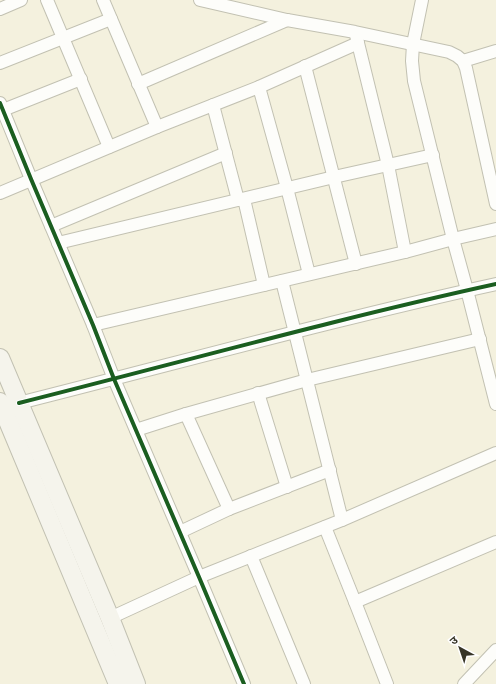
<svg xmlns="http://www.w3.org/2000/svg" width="496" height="684" font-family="'Golos Text','Noto Sans Devanagari',sans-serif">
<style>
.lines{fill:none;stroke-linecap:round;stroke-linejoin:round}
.street-casing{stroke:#c2c1b2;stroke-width:14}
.secondary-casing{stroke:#c2c1b2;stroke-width:20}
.street{stroke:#fdfdfa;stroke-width:12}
.secondary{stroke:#f5f4ec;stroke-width:18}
.cycleway-casing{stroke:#fff;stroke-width:6}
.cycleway{stroke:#1b5e20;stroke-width:4}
</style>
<rect width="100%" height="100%" fill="#f4f1de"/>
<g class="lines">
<g class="street-casing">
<g id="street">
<path d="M 47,0 L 109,147"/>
<path d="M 103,0 L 157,127"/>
<path d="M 200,0 L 287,20 L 355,32 L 449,52 L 457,56 L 463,61 L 466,68 L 496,204"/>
<path d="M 422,0 L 413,44 L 412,61 L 414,81 L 453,239 L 467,290 L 496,404"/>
<path d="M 0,9 L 21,0"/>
<path d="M 356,35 L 388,165 L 405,252"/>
<path d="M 463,61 L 496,51"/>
<path d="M 0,63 L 111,19"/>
<path d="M 305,66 L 356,264"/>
<path d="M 138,84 L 287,20"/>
<path d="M 259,87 L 287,188 L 309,274"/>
<path d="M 0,103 L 31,179 L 93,325 L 114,379 L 199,577 L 244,684"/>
<path d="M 213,105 L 238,200"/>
<path d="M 3,110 L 81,79"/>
<path d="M 0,193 L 157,127 L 259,87 L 358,43"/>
<path d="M 244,199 L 264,285"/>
<path d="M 51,226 L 226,153"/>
<path d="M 58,243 L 334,177 L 433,155"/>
<path d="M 282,281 L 342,520"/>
<path d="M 93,325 L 405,252 L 453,239 L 496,229"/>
<path d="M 258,393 L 287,487"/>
<path d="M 19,403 C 178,363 336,319 496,284"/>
<path d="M 186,414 L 229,509"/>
<path d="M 136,430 L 186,414 L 307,380 L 480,339"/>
<path d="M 325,527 L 355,602 L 387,684"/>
<path d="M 180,532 L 229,509 L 330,470"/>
<path d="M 251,556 L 304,684"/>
<path d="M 355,602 L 496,542"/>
<path d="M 110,618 L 199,577 L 342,520 L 496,453"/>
<path d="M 464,684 L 496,650"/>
</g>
</g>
<g class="secondary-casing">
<g id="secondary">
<path d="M 0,358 L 110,618 L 136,684"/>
<path d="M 0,402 L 118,684"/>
</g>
</g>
<use href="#street" class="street"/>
<use href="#secondary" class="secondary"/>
<g class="cycleway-casing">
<g id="cycleway">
<path d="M 0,103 L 31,179 L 93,325 L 114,379 L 199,577 L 244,684"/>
<path d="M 19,403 C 178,363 336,319 496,284"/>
</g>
</g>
<use href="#cycleway" class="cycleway"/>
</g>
<g transform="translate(460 648) rotate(320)" stroke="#ffffff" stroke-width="3" paint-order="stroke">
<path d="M0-3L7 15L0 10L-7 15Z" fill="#363427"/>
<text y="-6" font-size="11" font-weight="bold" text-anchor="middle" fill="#363427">उ</text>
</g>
</svg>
